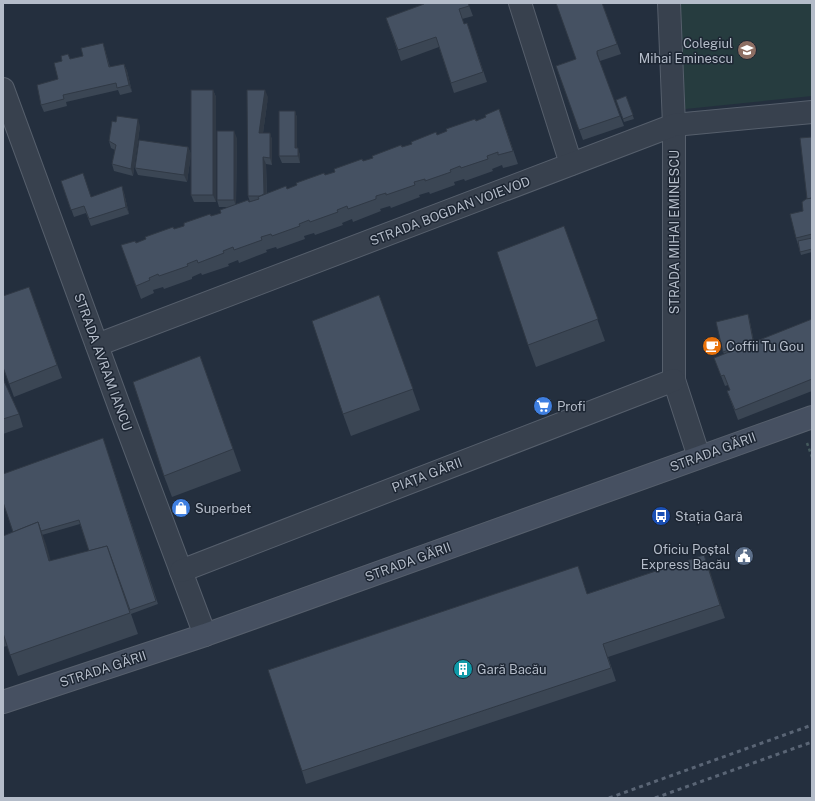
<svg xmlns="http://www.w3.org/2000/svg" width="815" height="801" font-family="'Public Sans',sans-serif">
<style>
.green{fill:#263c3f}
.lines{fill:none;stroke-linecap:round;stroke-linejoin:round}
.street-casing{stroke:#565f6c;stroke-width:24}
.secondary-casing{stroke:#565f6c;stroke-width:24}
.path{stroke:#44595c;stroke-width:2.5;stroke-dasharray:3 3;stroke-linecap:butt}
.street{stroke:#38414e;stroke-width:22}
.secondary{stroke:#465061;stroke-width:22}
.rail{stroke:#5a6575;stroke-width:3;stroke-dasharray:4 4;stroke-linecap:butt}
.wall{fill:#3b4654;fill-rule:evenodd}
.shaded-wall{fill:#303945}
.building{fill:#455162;stroke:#303945}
.labels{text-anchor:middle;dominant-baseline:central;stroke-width:3;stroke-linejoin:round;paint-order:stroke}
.poi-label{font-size:13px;fill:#b4bcc9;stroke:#1d2633;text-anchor:start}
.street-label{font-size:13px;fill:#b4bcc9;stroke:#1d2633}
</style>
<rect width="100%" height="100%" fill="#242f3e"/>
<path class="green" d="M 680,3 L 812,3 L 812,96 L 685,109 Z"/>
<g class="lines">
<g class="street-casing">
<g id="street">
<path d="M 520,3 L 571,164"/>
<path d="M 669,3 L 674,125 L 674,380 L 699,457"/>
<path d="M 3,89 L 122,414 L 205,635"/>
<path d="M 97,345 L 674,125 L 812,112"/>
<path d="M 181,571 L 674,380"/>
</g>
</g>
<g class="secondary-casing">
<path id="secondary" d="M 3,702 L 205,635 L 812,417"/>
</g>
<path class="path" d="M 807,443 L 812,457"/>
<use href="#street" class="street"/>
<use href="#secondary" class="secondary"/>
<g class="rail">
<path d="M 609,798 L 812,725"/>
<path d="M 655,798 L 812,742"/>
</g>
</g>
<g class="wall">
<path d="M 422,3 L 468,3 L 473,16 L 462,19 L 464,24 L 467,23 L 487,82 L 454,93 L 439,47 L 401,61 L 386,18 L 422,5 Z"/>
<path d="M 602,3 L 621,54 L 600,61 L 600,64 L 624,126 L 583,140 L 556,66 L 576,59 Z"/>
<path d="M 103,43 L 105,50 L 110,67 L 124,64 L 127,71 L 132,92 L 120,95 L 118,90 L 66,102 L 67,106 L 44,112 L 41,105 L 58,79 L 62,61 L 83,56 Z"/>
<path d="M 213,90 L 216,97 L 216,202 L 194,202 L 191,195 Z"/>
<path d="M 626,96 L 634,119 L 624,122 L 616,100 Z"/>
<path d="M 268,97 L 263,133 L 270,133 L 272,140 L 272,165 L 266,164 L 267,193 L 287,189 L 486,118 L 499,109 L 518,164 L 503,168 L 502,165 L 492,169 L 493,171 L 465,181 L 464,179 L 454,182 L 455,185 L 430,194 L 429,192 L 419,195 L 420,197 L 391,208 L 390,206 L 380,209 L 381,211 L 353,222 L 352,219 L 342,223 L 343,225 L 315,235 L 314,233 L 304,236 L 305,239 L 277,249 L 276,247 L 266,250 L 267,252 L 239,263 L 238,260 L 228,264 L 229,266 L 202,275 L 201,273 L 192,277 L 192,279 L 164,289 L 163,287 L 153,290 L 154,293 L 141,299 L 121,245 L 136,243 L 221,213 L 228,207 L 219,207 L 217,200 L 237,138 L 236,204 L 250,202 L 248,196 Z"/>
<path d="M 295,111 L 297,118 L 297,148 L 300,155 L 300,163 L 282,163 L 279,156 Z"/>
<path d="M 140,126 L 133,176 L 114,171 L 112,164 L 115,150 L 111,148 L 109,141 Z"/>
<path d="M 812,137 L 812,252 L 801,255 L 796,238 L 803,211 L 807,199 Z"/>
<path d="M 188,147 L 191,154 L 187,182 L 138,175 L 135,168 Z"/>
<path d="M 61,181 L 91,197 L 124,193 L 129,214 L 91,226 L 86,213 L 74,217 Z"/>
<path d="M 564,226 L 605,341 L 536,367 L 528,345 Z"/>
<path d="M 29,287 L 62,378 L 14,397 L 3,367 Z"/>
<path d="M 379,295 L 420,410 L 351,436 L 343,414 Z"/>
<path d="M 749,317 L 754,342 L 812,319 L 812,391 L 738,420 L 727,391 L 730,390 L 728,385 L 725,386 L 714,358 L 724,354 L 723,352 Z"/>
<path d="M 200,356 L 241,471 L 172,497 L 164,476 Z"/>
<path d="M 3,379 L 19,414 L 23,427 L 3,434 Z"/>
<path d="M 103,438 L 158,604 L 131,614 L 138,634 L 18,676 L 7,646 L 3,647 L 3,536 L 13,532 ZM 80,524 L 89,551 L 50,561 L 42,535 Z"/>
<path d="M 704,555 L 725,618 L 608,657 L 616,681 L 306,784 L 302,771 L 578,566 L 587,594 Z"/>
</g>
<g class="shaded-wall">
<path d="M 597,51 L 600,61 L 600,64 L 597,54 Z"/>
<path d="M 124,64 L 127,71 L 132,92 L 129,85 Z"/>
<path d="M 213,90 L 216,97 L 216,202 L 213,195 Z"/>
<path d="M 265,90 L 268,97 L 262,140 L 259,133 Z"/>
<path d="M 295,111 L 297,118 L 297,155 L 295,148 Z"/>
<path d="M 138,119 L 140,126 L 133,176 L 131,169 Z"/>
<path d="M 234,131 L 237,138 L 236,207 L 234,200 Z"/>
<path d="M 270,133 L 272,140 L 272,165 L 270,158 Z"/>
<path d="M 188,147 L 191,154 L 187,182 L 184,175 Z"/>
<path d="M 298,148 L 300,155 L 300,163 L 298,156 Z"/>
<path d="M 263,157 L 266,164 L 267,203 L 264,196 Z"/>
<path d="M 122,186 L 124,193 L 129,214 L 126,207 Z"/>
<path d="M 748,314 L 749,317 L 754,344 L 753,340 Z"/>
<path d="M 38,522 L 46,544 L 57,583 L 49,561 Z"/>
<path d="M 704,555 L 709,568 L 725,618 L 720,605 Z"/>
</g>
<g class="building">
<path d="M 422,3 L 468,3 L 469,6 L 459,9 L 464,24 L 467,23 L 483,72 L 451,83 L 436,37 L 398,50 L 386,18 L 424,4 Z"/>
<path d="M 556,3 L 602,3 L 617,44 L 597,51 L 597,54 L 620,116 L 579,130 L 556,66 L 576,59 Z"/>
<path d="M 103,43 L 109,67 L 124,64 L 129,85 L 117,88 L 116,83 L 63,95 L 64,99 L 41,105 L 37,85 L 58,79 L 54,63 L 62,61 L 61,56 L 68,54 L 70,59 L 83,56 L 81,48 Z"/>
<rect x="191" y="90" width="22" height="105"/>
<path d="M 247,90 L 265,90 L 259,133 L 270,133 L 270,158 L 263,157 L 264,194 L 260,196 L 248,196 Z"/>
<path d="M 626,96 L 633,115 L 623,119 L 616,100 Z"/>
<path d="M 499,109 L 513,151 L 498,155 L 498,152 L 487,156 L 488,159 L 461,168 L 460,166 L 450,170 L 451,172 L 425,181 L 425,179 L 414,182 L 415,185 L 386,195 L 386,193 L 376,196 L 376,199 L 348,209 L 347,206 L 337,210 L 338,212 L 310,222 L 309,220 L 299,224 L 300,226 L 272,236 L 271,234 L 261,237 L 262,240 L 234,250 L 233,247 L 223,251 L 224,253 L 198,263 L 197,260 L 187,264 L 188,266 L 159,276 L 158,274 L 149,278 L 150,280 L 136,286 L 121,245 L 135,241 L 136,243 L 146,239 L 145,237 L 173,227 L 174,229 L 184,226 L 184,223 L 210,214 L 211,216 L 221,213 L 220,210 L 248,200 L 249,202 L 259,199 L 258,197 L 286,186 L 287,189 L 297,185 L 296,183 L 324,173 L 325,175 L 335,172 L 334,169 L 362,159 L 363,161 L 373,158 L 372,156 L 401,145 L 402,147 L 412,144 L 411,142 L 436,132 L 437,135 L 447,131 L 446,129 L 475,119 L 476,121 L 486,117 L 485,115 Z"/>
<path d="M 279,111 L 295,111 L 295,148 L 298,148 L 298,156 L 279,156 Z"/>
<path d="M 117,116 L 138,119 L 131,169 L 112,164 L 116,145 L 109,141 L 112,121 L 116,122 Z"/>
<rect x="217" y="131" width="17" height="69"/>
<path d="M 812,137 L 812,198 L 807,199 L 800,138 Z"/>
<path d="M 139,140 L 188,147 L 184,175 L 135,168 Z"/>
<path d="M 83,173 L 91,197 L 122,186 L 126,207 L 89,219 L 84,206 L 71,210 L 61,181 Z"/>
<path d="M 812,198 L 812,234 L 796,238 L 790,214 L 803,211 L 802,202 L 806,199 Z"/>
<path d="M 564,226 L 598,319 L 528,345 L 497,252 Z"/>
<path d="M 812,238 L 812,249 L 800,252 L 798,241 Z"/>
<path d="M 29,287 L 57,365 L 9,384 L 3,367 L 3,296 Z"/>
<path d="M 379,295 L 413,389 L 343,414 L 312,321 Z"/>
<path d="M 748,314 L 753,340 L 723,352 L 716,322 Z"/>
<path d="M 812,319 L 812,379 L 735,410 L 727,391 L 730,390 L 724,375 L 721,376 L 714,358 Z"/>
<path d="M 200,356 L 233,449 L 164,476 L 133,382 Z"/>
<path d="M 3,379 L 19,414 L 3,419 Z"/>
<path d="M 103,438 L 156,601 L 130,610 L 107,546 L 89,551 L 79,520 L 41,531 L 38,522 L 13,532 L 3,502 L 3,474 Z"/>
<path d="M 38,522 L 49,561 L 107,546 L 130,613 L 10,655 L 3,633 L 3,536 Z"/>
<path d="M 704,555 L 720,605 L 603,644 L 611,668 L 302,771 L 268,670 L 578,566 L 587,594 Z"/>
</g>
<defs>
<g id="school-disc" transform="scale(1)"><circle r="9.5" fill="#8d6e63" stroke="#1d2633"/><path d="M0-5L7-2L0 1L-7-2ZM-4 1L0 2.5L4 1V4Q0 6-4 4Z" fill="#fff"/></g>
<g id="cafe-disc" transform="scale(1)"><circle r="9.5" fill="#e8710a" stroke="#1d2633"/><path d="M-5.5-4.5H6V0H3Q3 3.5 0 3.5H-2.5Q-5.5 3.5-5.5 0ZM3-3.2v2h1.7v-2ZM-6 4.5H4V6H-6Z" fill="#fff"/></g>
<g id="supermarket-disc" transform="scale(1)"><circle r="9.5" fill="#3f7fe0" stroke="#1d2633"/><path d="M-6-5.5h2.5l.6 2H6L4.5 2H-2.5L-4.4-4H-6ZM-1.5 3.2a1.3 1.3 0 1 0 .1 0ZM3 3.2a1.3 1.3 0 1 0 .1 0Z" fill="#fff"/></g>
<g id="shop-disc" transform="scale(1)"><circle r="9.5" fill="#3f7fe0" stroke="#1d2633"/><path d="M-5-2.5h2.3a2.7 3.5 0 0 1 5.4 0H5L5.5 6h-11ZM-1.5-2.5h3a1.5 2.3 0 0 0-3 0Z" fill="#fff"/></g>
<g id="bus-disc" transform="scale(1)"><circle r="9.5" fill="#1a4fb4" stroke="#1d2633"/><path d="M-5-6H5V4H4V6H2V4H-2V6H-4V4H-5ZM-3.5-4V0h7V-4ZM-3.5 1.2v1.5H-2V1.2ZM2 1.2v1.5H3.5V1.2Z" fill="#fff"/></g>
<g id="civic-disc" transform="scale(1)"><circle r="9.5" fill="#5c6f8a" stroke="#1d2633"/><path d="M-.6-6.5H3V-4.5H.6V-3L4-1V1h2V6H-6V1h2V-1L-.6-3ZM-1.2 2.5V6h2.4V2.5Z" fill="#fff"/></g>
<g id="building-disc" transform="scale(1)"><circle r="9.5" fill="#0f9aa8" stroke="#1d2633"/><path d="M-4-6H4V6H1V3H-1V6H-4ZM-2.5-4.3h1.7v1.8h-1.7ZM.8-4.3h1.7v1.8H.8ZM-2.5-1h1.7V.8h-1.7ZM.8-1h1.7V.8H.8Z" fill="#fff"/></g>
</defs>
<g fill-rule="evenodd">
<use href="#school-disc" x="747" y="50"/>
<use href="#cafe-disc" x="712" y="346"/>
<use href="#supermarket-disc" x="543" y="406"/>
<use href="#shop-disc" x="181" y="508"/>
<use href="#bus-disc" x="661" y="516"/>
<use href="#civic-disc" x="744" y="556"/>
<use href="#building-disc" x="463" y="669"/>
</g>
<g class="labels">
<g class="poi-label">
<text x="733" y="43" text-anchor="end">Colegiul<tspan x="733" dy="15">Mihai Eminescu</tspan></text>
<text x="726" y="346">Coffii Tu Gou</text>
<text x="557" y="406">Profi</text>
<text x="195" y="508">Superbet</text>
<text x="675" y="516">Stația Gară</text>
<text x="730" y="549" text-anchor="end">Oficiu Poștal<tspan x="730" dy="15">Express Bacău</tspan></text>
<text x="477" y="669">Gară Bacău</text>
</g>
<g class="street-label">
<text transform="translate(450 211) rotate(-21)">STRADA BOGDAN VOIEVOD</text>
<text transform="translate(674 232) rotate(-90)">STRADA MIHAI EMINESCU</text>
<text transform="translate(103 362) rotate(70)">STRADA AVRAM IANCU</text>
<text transform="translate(713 452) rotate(-20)">STRADA GĂRII</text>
<text transform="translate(427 475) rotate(-21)">PIAȚA GĂRII</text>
<text transform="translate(408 562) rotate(-20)">STRADA GĂRII</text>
<text transform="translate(103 669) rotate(-18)">STRADA GĂRII</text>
</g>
</g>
<rect width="815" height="801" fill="none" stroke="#b4bcc9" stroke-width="8"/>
</svg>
